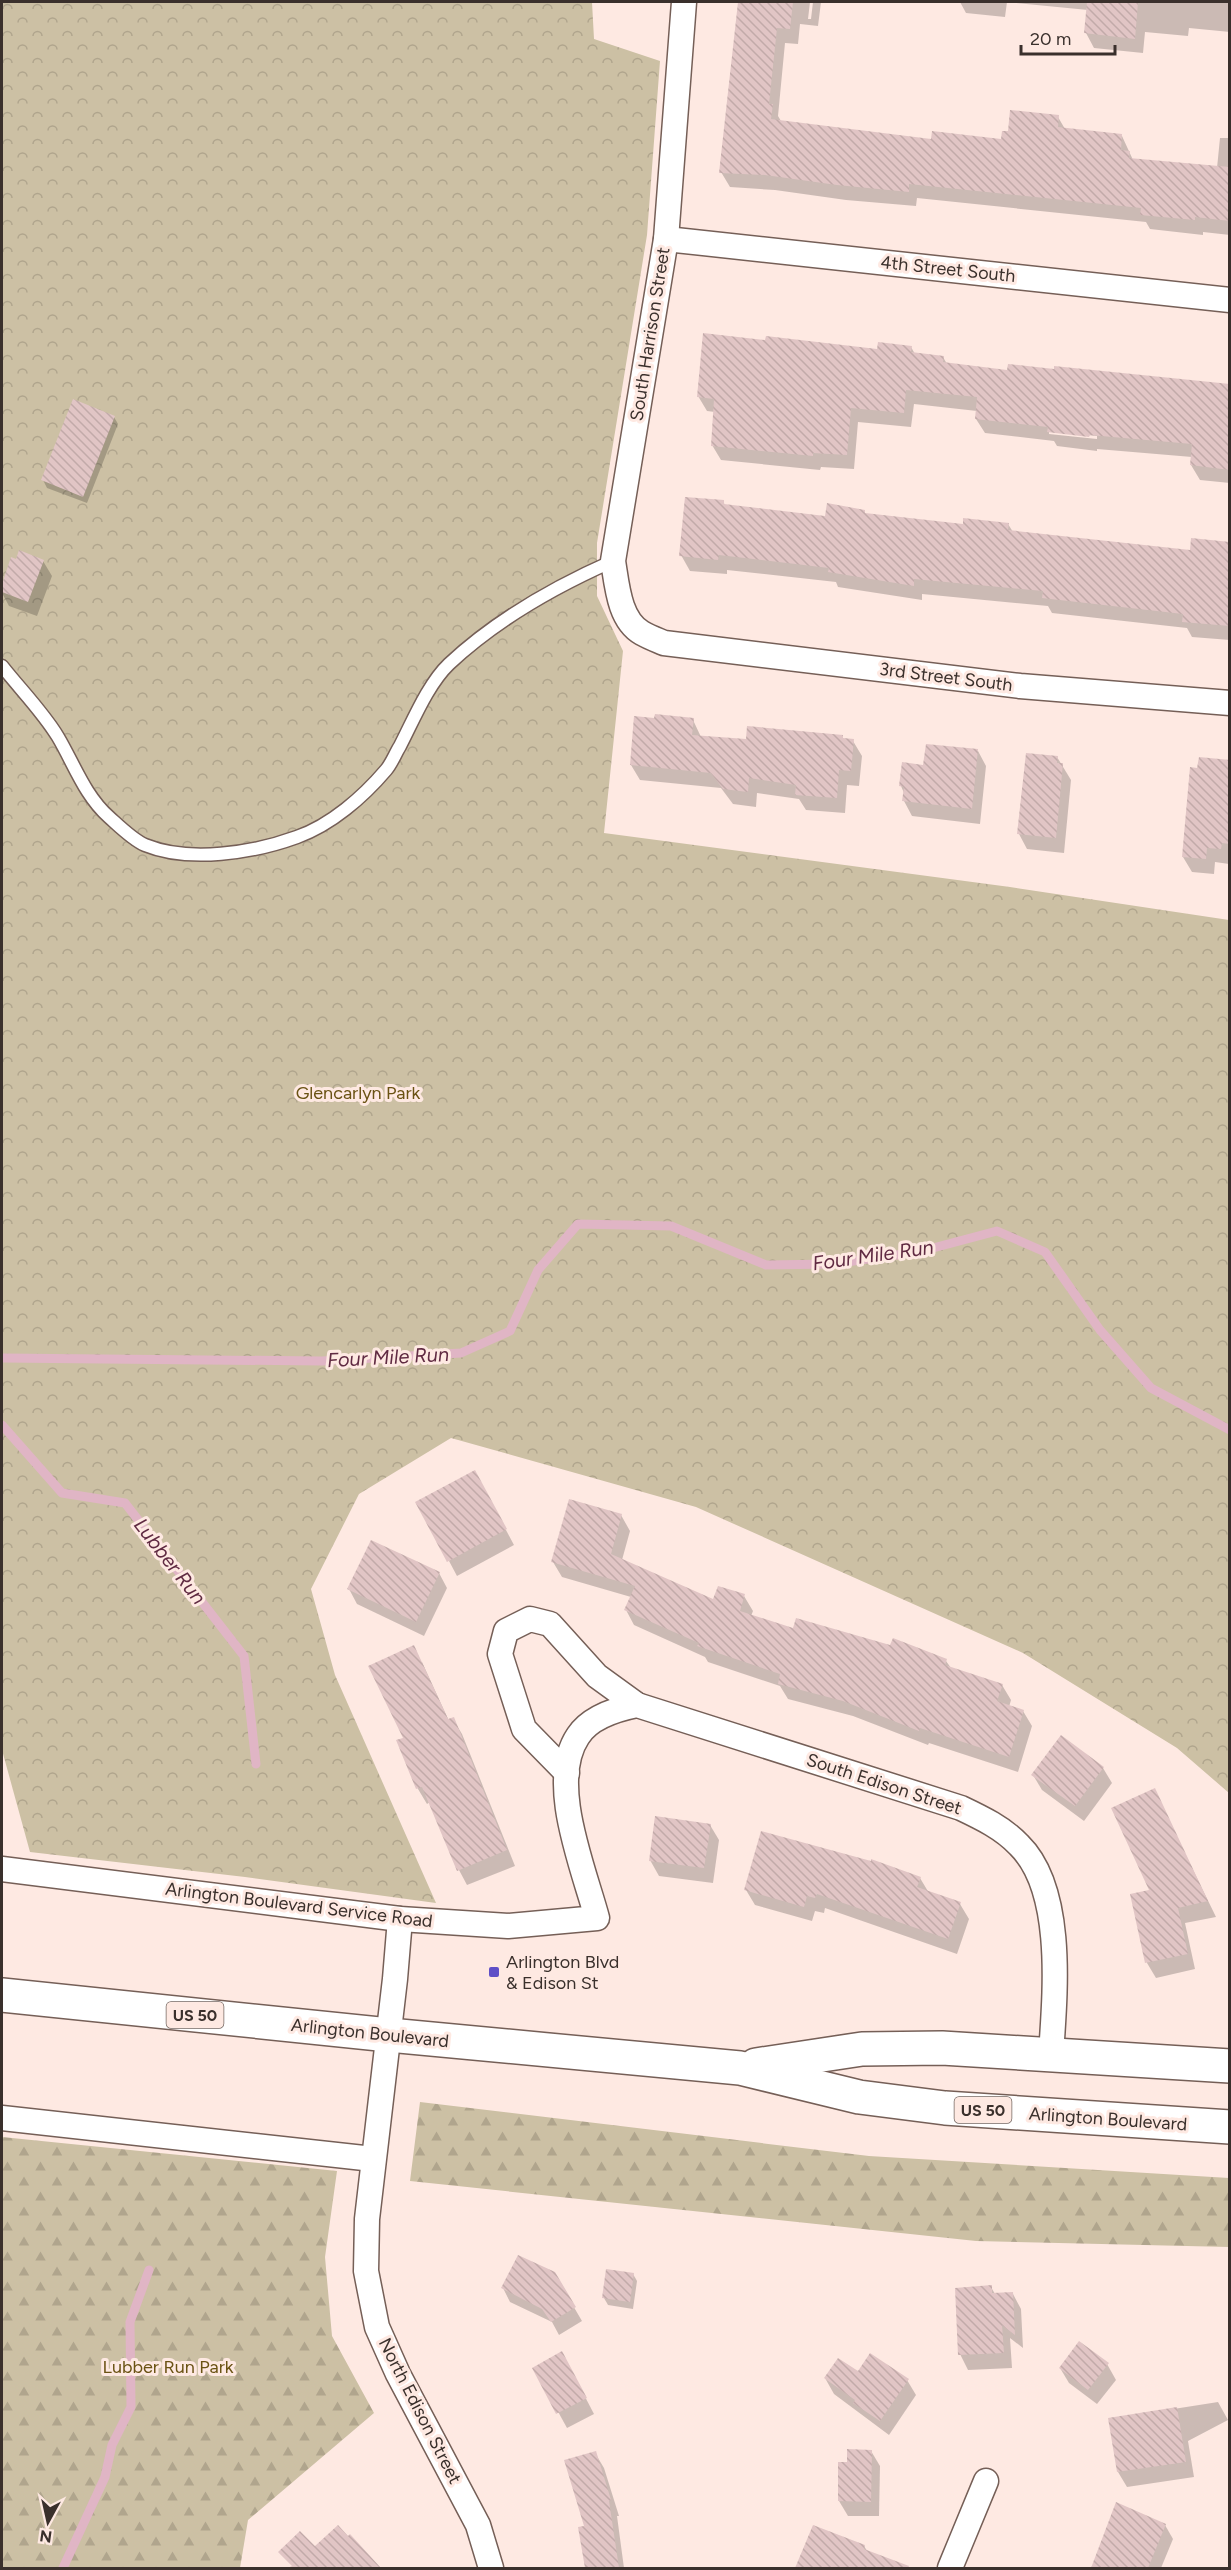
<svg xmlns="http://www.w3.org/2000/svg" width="1231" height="2570" font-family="Figtree,sans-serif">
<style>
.forest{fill:url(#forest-firs)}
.park{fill:url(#park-crowns)}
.shadow{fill:#0003;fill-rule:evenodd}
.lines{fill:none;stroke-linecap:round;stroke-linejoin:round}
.stream{stroke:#e0b5c5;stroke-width:9}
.building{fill:url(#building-back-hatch)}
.service-casing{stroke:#755f57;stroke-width:15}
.minor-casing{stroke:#755f57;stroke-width:27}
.trunk-casing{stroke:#755f57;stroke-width:36}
.service{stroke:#fff;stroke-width:12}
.minor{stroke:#fff;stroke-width:24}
.trunk{stroke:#fff;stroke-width:33}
.poi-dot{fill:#5e4fc7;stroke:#fee9e2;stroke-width:2}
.labels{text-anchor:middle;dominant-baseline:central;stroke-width:6;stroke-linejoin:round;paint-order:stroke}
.shield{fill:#fee9e2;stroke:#756863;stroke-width:1.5}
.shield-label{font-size:16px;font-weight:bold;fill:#3a302c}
.street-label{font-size:18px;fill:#3a302c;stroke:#fee9e2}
.park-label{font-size:18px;fill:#6a5213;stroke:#fee9e2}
.poi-label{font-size:18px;fill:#3a302c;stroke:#fee9e2;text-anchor:start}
.water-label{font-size:20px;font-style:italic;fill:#602a42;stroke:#fee9e2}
</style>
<defs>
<pattern id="forest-firs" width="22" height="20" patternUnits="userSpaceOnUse" patternTransform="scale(1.5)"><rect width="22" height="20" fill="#ccc0a4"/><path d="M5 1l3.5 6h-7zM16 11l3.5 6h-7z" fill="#b0a58d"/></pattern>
<pattern id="park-crowns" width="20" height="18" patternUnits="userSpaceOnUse" patternTransform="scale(1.5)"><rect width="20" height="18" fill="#ccc0a4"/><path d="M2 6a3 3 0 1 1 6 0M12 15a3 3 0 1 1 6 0" fill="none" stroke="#b0a58d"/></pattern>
<pattern id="building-back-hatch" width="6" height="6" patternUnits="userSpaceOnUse" patternTransform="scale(1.5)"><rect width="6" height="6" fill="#e1c5c5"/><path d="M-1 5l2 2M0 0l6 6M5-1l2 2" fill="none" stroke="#c2aaa9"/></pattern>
</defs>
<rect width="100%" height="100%" fill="#fee9e2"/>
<g class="forest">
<path d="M 420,2102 L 869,2156 L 1229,2178 L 1229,2247 L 976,2241 L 410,2181 Z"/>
<path d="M 2,2137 L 337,2171 L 325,2257 L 332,2336 L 374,2413 L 248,2520 L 240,2568 L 2,2568 Z"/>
</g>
<path class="park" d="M 2,2 L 592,2 L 594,39 L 660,61 L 647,235 L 597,543 L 597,596 L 623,651 L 604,833 L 1010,887 L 1229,920 L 1229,1793 L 1177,1748 L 1023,1653 L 696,1507 L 451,1438 L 359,1494 L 311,1589 L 335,1675 L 436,1903 L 245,1877 L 30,1852 L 2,1750 Z"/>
<g class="shadow">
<path d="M 739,2 L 810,2 L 808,19 L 811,19 L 813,2 L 821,2 L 818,26 L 800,24 L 798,44 L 785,43 L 778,116 L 781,121 L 932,141 L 1002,140 L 1010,133 L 1058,117 L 1065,129 L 1122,136 L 1133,160 L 1217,168 L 1220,138 L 1230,138 L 1230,235 L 1203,232 L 1203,235 L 1150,229 L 1146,222 L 917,198 L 916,206 L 846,200 L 775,190 L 730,187 L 721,172 Z"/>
<path d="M 960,2 L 1230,2 L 1230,32 L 1189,28 L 1188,36 L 1145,32 L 1143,53 L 1094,48 L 1086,33 L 1088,10 L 1007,2 L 1005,17 L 966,13 Z"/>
<path d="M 911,347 L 915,354 L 943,357 L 947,364 L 1008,372 L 1230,386 L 1230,483 L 1200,480 L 1191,465 L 1192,457 L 1097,449 L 1097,451 L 1057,446 L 1054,441 L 985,433 L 976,419 L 977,411 L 914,404 L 911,427 L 858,422 L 854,469 L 821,467 L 820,470 L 721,460 L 712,445 L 715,412 L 707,411 L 698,396 L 879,351 ZM 1049,431 L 1097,436 L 1097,439 L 1049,434 Z"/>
<path d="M 114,417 L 118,424 L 87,503 L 47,488 L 43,480 Z"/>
<path d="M 723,502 L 726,506 L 826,517 L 866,515 L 964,526 L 1008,524 L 1013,532 L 1191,551 L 1230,544 L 1230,640 L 1192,637 L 1187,628 L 1052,613 L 1048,606 L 922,594 L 922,600 L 838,587 L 836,582 L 727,570 L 727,574 L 690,571 L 681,555 Z"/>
<path d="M 12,559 L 43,561 L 52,576 L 37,616 L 9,606 L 2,593 Z"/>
<path d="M 635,718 L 693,720 L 701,737 L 747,741 L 842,736 L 844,740 L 853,741 L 862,756 L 859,786 L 847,785 L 845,813 L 806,810 L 799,799 L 757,793 L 756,807 L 733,804 L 721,788 L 640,780 L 631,765 Z"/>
<path d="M 978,751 L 986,766 L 980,824 L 912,816 L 904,801 L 904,793 L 901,786 L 925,767 Z"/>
<path d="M 1057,757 L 1071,780 L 1064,853 L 1027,849 L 1019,834 Z"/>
<path d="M 1230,762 L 1229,864 L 1215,862 L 1214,874 L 1192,872 L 1183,857 Z"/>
<path d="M 483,1487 L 514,1545 L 457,1576 L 449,1561 Z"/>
<path d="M 621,1515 L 630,1531 L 622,1560 L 714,1602 L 744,1596 L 753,1611 L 751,1616 L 794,1630 L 946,1661 L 951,1668 L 1002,1685 L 1011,1700 L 1009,1707 L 1023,1711 L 1032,1726 L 1018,1772 L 929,1743 L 928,1745 L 853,1716 L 788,1699 L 780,1686 L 708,1662 L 705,1657 L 634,1625 L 626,1610 L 631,1597 L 562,1577 L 553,1562 Z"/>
<path d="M 439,1573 L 447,1588 L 424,1636 L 357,1604 L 349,1589 Z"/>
<path d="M 422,1662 L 449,1721 L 453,1719 L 462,1734 L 515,1866 L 467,1885 L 459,1870 L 430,1802 L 427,1804 L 418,1789 L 398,1741 L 405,1739 Z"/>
<path d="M 1103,1768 L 1112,1783 L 1084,1821 L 1042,1790 L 1033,1775 Z"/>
<path d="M 1154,1790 L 1216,1917 L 1185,1923 L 1195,1969 L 1156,1978 L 1147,1963 L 1132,1895 L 1151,1891 Z"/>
<path d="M 710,1825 L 719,1840 L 713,1883 L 659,1876 L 650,1860 Z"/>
<path d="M 920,1878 L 929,1893 L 960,1904 L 969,1919 L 957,1954 L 825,1908 L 824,1913 L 815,1911 L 812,1921 L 755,1905 L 746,1890 Z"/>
<path d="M 554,2273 L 582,2321 L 559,2335 L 552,2322 L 510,2302 L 503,2288 Z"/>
<path d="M 633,2274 L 637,2281 L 633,2309 L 608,2305 L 604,2298 Z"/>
<path d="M 991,2287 L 995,2294 L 1013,2294 L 1021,2309 L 1023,2348 L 1010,2338 L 1012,2368 L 968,2370 L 960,2354 Z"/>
<path d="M 1107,2364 L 1116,2380 L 1097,2404 L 1069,2383 L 1060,2368 Z"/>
<path d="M 534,2368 L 570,2368 L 594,2414 L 567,2428 Z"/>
<path d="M 858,2373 L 907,2380 L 916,2395 L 889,2435 L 834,2394 L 825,2378 Z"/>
<path d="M 1218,2402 L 1228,2420 L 1188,2441 L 1194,2477 L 1127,2487 L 1118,2472 L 1110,2419 Z"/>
<path d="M 871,2451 L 880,2466 L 879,2516 L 848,2516 L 839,2501 L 849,2464 Z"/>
<path d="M 595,2453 L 604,2468 L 619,2516 L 617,2516 L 624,2568 L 586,2568 L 580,2528 L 586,2527 Z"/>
<path d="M 1116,2504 L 1165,2525 L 1173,2539 L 1161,2568 L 1092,2568 Z"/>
<path d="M 814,2527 L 864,2546 L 878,2568 L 797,2568 Z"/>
<path d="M 299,2561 L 375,2564 L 377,2568 L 304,2568 Z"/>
</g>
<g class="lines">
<g class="stream">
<path d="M 2,1358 L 322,1361 L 461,1353 L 510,1331 L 538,1270 L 578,1224 L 671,1226 L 766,1265 L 832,1264 L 918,1252 L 997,1231 L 1045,1252 L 1100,1330 L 1151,1388 L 1230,1430"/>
<path d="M 2,1425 L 62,1493 L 125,1503 L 244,1656 L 256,1764"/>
<path d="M 63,2568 L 105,2477 L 112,2445 L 131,2407 L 130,2322 L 149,2270"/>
</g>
</g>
<g class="building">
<path d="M 738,2 L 793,2 L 790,29 L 777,28 L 769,104 L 773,104 L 771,119 L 931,139 L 932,131 L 1001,139 L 1002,131 L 1008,131 L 1010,110 L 1059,115 L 1058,127 L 1122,134 L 1121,150 L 1130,151 L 1129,158 L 1230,167 L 1230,221 L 1195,217 L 1195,220 L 1140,215 L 1141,208 L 909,184 L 909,192 L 837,185 L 765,175 L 719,173 Z"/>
<path d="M 1087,2 L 1138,2 L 1135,39 L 1084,33 Z"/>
<path d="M 703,333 L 765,340 L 766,336 L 877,349 L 878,342 L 912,346 L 911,352 L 944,356 L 943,362 L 1007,370 L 1008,364 L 1054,369 L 1054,366 L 1230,384 L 1230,470 L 1190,465 L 1192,444 L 1090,435 L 1089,437 L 1047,432 L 1048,427 L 975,419 L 977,397 L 906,390 L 904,413 L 851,408 L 847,455 L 813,453 L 813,456 L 711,446 L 714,399 L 697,397 Z"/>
<path d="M 73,399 L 115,416 L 83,497 L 41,480 Z"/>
<path d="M 685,497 L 724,500 L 724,504 L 825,516 L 827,503 L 865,510 L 865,513 L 963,524 L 963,518 L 1009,523 L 1008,530 L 1190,550 L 1191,538 L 1230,542 L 1230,626 L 1182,622 L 1183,614 L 1042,598 L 1043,591 L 914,579 L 914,586 L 828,572 L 829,568 L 719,555 L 718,560 L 679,556 Z"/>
<path d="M 19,550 L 44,560 L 28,602 L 2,592 L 2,584 L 11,557 L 16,559 Z"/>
<path d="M 655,714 L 694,718 L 692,735 L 746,739 L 747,726 L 843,735 L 843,738 L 854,739 L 851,771 L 839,770 L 837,798 L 795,795 L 796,785 L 749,778 L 748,792 L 723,789 L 711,773 L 630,765 L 634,716 L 654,718 Z"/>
<path d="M 926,744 L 978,749 L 972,809 L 902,801 L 904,787 L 899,786 L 902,762 L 923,765 Z"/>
<path d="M 1026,753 L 1058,756 L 1057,763 L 1063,763 L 1056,838 L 1017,834 Z"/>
<path d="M 1199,757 L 1230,760 L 1230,844 L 1222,843 L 1221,849 L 1207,848 L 1206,859 L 1182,857 L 1190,767 L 1197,768 Z"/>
<path d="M 475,1470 L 507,1529 L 447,1562 L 415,1502 Z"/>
<path d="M 569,1499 L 622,1514 L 611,1554 L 713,1599 L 718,1586 L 745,1594 L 740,1611 L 793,1628 L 796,1618 L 890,1645 L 893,1638 L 947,1659 L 945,1665 L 1003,1684 L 997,1701 L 1024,1710 L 1009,1757 L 920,1728 L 919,1731 L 843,1701 L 778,1684 L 780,1674 L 697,1646 L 699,1643 L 624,1610 L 635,1586 L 551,1562 Z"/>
<path d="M 371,1540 L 440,1572 L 416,1622 L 347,1589 Z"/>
<path d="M 414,1645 L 448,1719 L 454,1717 L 507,1850 L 457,1871 L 422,1787 L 416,1789 L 396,1740 L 403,1738 L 368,1666 Z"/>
<path d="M 1061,1735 L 1104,1767 L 1075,1806 L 1031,1775 Z"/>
<path d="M 1155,1788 L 1208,1901 L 1178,1908 L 1188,1954 L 1145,1963 L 1130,1894 L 1149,1890 L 1111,1808 Z"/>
<path d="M 655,1816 L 711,1824 L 704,1868 L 649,1861 Z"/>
<path d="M 761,1831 L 871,1861 L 871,1859 L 921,1877 L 917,1887 L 961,1902 L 948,1939 L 817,1894 L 815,1898 L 807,1896 L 804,1907 L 744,1890 Z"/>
<path d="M 518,2255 L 555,2272 L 576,2307 L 551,2322 L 542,2309 L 501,2288 Z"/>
<path d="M 606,2269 L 634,2273 L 630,2302 L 602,2298 Z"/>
<path d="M 992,2285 L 992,2293 L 1013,2292 L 1015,2335 L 1002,2325 L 1004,2353 L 958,2355 L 955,2288 Z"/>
<path d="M 1079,2341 L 1109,2363 L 1088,2390 L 1059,2368 Z"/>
<path d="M 562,2351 L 587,2398 L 556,2414 L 532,2368 Z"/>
<path d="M 870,2353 L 909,2379 L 880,2421 L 853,2403 L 855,2400 L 824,2378 L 838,2358 L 858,2371 Z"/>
<path d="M 1177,2407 L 1186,2462 L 1117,2472 L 1108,2418 Z"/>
<path d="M 847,2449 L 872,2450 L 871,2502 L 838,2501 L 838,2462 L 847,2462 Z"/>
<path d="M 596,2451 L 611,2500 L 609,2501 L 619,2568 L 585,2568 L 578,2527 L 584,2526 L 564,2460 Z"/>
<path d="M 1116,2502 L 1166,2524 L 1148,2568 L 1091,2568 Z"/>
<path d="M 338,2525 L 348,2536 L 350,2534 L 381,2568 L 288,2568 L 292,2566 L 278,2552 L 300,2531 L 315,2546 Z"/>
<path d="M 813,2525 L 865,2545 L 864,2549 L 909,2566 L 908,2568 L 795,2568 Z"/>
</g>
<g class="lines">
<g class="service-casing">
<path id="service" d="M 2,666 C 20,689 43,712 58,737 C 74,764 85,796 109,817 C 119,826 133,840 145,845 C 189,863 253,853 297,837 C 331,825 363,797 386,770 C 392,763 395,754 400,746 C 413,721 428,684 449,664 C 496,620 554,587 613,561"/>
</g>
<g class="minor-casing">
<g id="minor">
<path d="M 684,2 L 666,239 L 613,561 C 617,585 619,620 642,633 C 649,637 657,640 664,643 L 1020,686 L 1230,703"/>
<path d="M 666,239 L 1230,300"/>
<path d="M 567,1773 L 524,1729 L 500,1654 L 506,1631 L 530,1619 L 550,1624 L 597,1676 L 637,1705"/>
<path d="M 2,1869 L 400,1919 L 508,1926 L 597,1918 C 584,1869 547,1782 578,1736 C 590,1717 617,1709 637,1705 L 961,1808 C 982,1818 1003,1828 1019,1845 C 1065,1890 1055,1994 1051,2054"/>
<path d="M 400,1919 L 395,1979 L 367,2219 L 366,2271 L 377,2327 L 398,2374 L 478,2525 L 491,2568"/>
<path d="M 2,2118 L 373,2159"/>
<path d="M 950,2568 L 986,2481"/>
</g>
</g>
<g class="trunk-casing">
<g id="trunk">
<path d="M 2,1995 L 389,2035 L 740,2068 L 859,2097 L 945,2108 L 1230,2127"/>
<path d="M 756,2065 L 862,2049 L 942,2048 L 1230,2066"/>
</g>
</g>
<use href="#service" class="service"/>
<use href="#minor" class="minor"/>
<use href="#trunk" class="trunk"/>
</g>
<rect class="poi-dot" x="488" y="1966" width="12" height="12" rx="3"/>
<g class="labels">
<g class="shield">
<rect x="166.5" y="2002" width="57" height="26" rx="4.5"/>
<rect x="954.5" y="2097" width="57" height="26" rx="4.5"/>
</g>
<g class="shield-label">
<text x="195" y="2015">US 50</text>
<text x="983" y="2110">US 50</text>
</g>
<g class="street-label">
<text transform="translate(948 269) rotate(6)">4th Street South</text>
<text transform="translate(650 334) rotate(-81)">South Harrison Street</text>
<text transform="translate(946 677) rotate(7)">3rd Street South</text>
<text transform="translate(884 1784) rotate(18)">South Edison Street</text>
<text transform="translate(299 1905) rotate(7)">Arlington Boulevard Service Road</text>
<text transform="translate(370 2033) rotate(6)">Arlington Boulevard</text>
<text transform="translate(1108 2119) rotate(4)">Arlington Boulevard</text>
<text transform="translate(420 2411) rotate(63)">North Edison Street</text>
</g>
<g class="park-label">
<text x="358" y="1093">Glencarlyn Park</text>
<text x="168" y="2367">Lubber Run Park</text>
</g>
<g class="poi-label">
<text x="506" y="1962">Arlington Blvd<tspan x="506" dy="21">&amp; Edison St</tspan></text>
</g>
<g class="water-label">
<text transform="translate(873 1255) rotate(-8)">Four Mile Run</text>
<text transform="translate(388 1357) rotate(-3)">Four Mile Run</text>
<text transform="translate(170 1561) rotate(52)">Lubber Run</text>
</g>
</g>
<rect width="1231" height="2570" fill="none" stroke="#3a302c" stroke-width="6"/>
<g transform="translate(48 2522) rotate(188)" stroke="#fee9e2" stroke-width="4.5" paint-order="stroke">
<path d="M0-4.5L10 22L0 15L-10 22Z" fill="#3a302c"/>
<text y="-9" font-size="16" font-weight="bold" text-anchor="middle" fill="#3a302c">N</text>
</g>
<path d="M1021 45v9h94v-9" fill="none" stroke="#3a302c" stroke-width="3"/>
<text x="1030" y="45" font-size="18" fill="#3a302c" stroke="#fee9e2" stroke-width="4.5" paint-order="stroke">20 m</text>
</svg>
